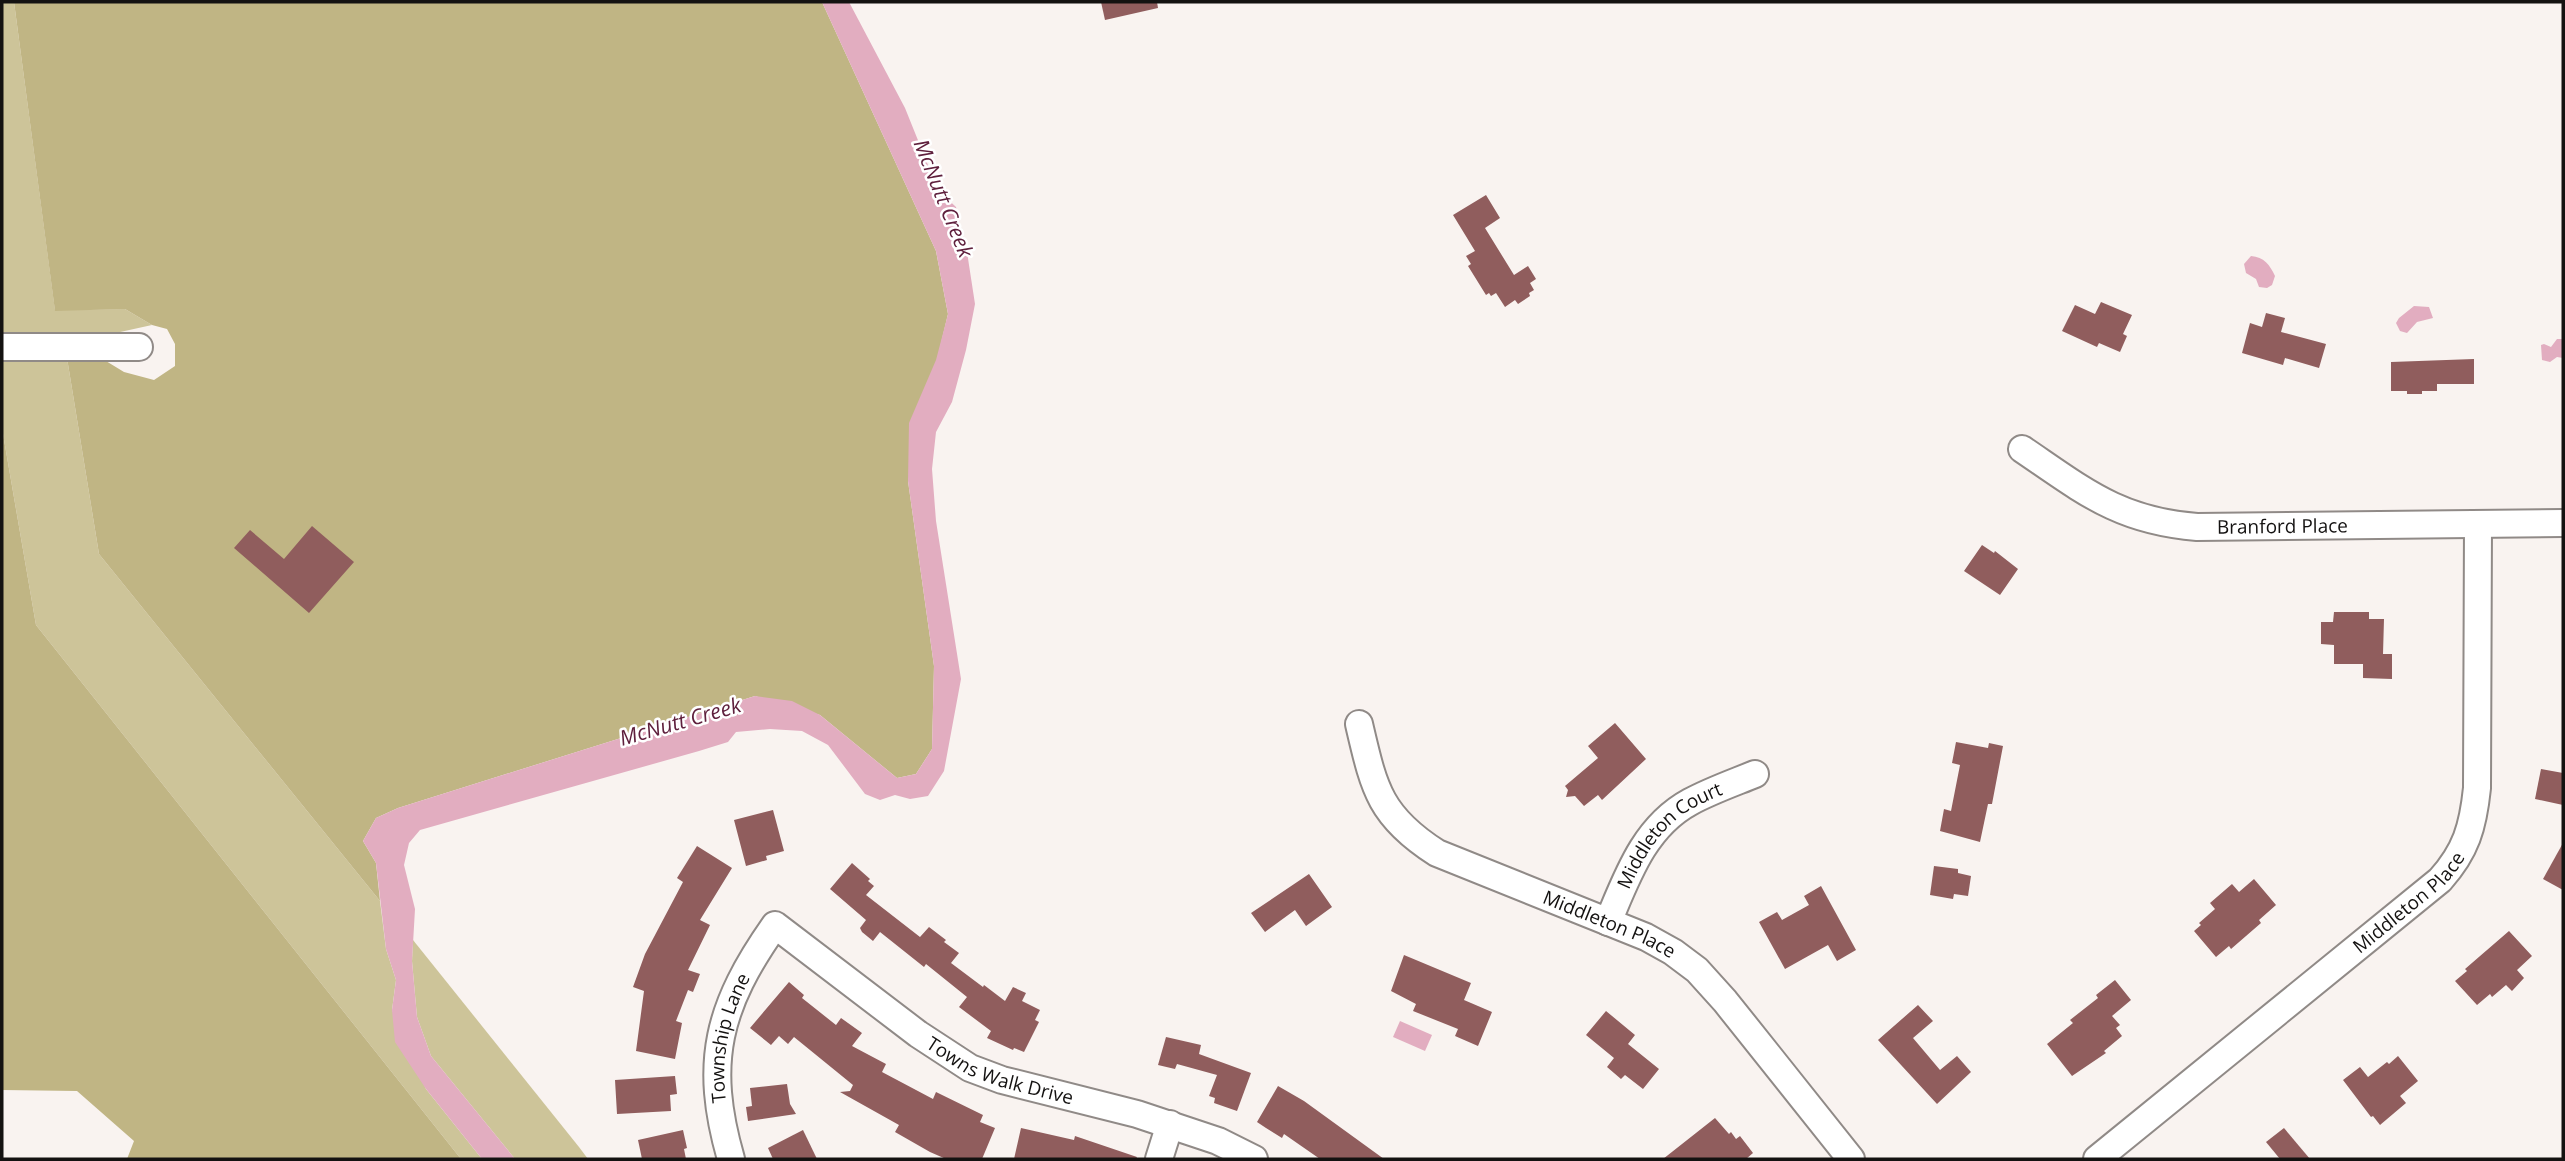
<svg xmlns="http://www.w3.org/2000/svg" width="2565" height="1161" font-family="'Open Sans',sans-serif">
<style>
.green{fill:#cdc499}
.forest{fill:#c0b584}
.water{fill:#e2adc0}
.building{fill:#905d5d}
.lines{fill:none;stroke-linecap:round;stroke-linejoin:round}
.minor-casing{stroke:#908a87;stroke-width:30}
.minor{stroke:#fff;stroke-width:26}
.labels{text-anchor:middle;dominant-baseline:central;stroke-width:5;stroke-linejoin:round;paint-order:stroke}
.street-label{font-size:19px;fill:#141211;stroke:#fff}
.water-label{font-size:21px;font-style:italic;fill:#5f203d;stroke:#fff}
</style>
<rect width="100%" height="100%" fill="#f9f3f0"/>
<g class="green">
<path d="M 2,2 L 14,2 L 55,310 L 125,309 L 152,325 L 102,336 L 2,338 Z"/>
<path d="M 67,358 L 99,554 L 380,901 L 386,949 L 396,980 L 392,1010 L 426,1089 L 482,1159 L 461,1159 L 36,625 L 2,428 L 2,359 Z"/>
<path d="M 413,940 L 579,1147 L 588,1159 L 515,1159 L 431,1056 L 417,1017 L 412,961 Z"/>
</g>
<g class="forest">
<path d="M 14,2 L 822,2 L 936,251 L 948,314 L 908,481 L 934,666 L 932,749 L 916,774 L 897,778 L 820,715 L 755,696 L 398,808 L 376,818 L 363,841 L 376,863 L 380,901 L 99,554 L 67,358 L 101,358 L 124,372 L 154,380 L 175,366 L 175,344 L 167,329 L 152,325 L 125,309 L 55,311 Z"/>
<path d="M 2,428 L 36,625 L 461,1159 L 127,1159 L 134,1141 L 77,1091 L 2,1090 Z"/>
</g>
<g class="water">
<path d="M 822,2 L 849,2 L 905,108 L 938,190 L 956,207 L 967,252 L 975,304 L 966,350 L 952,402 L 936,432 L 932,469 L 936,521 L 961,679 L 944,771 L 928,796 L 910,799 L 895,795 L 880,800 L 865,794 L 828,745 L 802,731 L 770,729 L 736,732 L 728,742 L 699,751 L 420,830 L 409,843 L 404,865 L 415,909 L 412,961 L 417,1017 L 431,1056 L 515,1159 L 482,1159 L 426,1089 L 395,1042 L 392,1010 L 396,980 L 386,949 L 376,863 L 363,841 L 376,818 L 398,808 L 755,696 L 792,701 L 820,715 L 897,778 L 916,774 L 932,749 L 934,666 L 908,481 L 909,423 L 936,360 L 948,314 L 936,251 Z"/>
<path d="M 2251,256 C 2264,257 2270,265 2275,276 L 2272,285 L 2267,288 L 2259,287 L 2256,279 L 2246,273 L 2244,264 Z"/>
<path d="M 2414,306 L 2429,307 L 2433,318 L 2417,322 L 2407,333 L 2400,331 L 2396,323 L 2399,318 Z"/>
<path d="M 2557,339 L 2563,339 L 2563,358 L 2557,357 L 2550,362 L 2542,360 L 2541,345 L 2544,344 L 2551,347 Z"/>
<path d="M 1400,1021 L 1432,1035 L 1425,1051 L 1393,1037 Z"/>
</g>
<g class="building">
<path d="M 1101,2 L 1157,2 L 1158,8 L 1105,20 Z"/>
<path d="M 1486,195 L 1500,218 L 1485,228 L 1514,275 L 1528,266 L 1536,279 L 1530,283 L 1534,290 L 1529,293 L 1530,296 L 1518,304 L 1515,300 L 1505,307 L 1496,293 L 1491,296 L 1489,293 L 1486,295 L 1468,266 L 1471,264 L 1466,256 L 1475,251 L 1453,215 Z"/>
<path d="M 2101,302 L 2132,315 L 2123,334 L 2127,336 L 2120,352 L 2099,343 L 2097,347 L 2062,331 L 2075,305 L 2095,314 Z"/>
<path d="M 2266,313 L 2285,318 L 2281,332 L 2326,344 L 2319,368 L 2285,358 L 2283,365 L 2242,353 L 2250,323 L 2262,327 Z"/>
<path d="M 2474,359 L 2474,384 L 2437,384 L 2437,391 L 2422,391 L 2422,394 L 2407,394 L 2407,391 L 2391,391 L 2391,362 Z"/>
<path d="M 312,526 L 354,562 L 309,613 L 234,548 L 250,530 L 284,559 Z"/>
<path d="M 1982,545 L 1994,553 L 1995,551 L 2018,569 L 2000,595 L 1964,571 Z"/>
<path d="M 2334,612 L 2369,612 L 2369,619 L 2384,619 L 2383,654 L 2392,654 L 2392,679 L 2363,678 L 2363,664 L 2334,664 L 2334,645 L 2321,644 L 2321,622 L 2333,622 Z"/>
<path d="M 1615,723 L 1646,759 L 1602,800 L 1598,795 L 1584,806 L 1575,796 L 1566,797 L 1568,790 L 1565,786 L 1598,758 L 1588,746 Z"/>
<path d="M 1956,742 L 1988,748 L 1989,743 L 2003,746 L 1992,804 L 1988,804 L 1980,842 L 1940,831 L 1944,809 L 1951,811 L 1960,765 L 1952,763 Z"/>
<path d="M 2541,769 L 2563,773 L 2563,805 L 2535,799 Z"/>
<path d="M 773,810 L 784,851 L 766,856 L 767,860 L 746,866 L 734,820 Z"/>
<path d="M 2563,843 L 2563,890 L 2543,879 Z"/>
<path d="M 697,846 L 732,868 L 700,920 L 710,925 L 688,970 L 700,974 L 693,992 L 688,990 L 676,1021 L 682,1023 L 675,1059 L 636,1051 L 644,991 L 633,987 L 645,954 L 683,882 L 677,878 Z"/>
<path d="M 852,863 L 870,879 L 868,881 L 874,886 L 866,895 L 920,937 L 929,927 L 946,940 L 944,942 L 959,953 L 951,963 L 983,987 L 984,985 L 1005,1001 L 1013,987 L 1026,993 L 1022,1001 L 1040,1010 L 1035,1020 L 1039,1022 L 1024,1052 L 1014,1048 L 1013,1050 L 987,1038 L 991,1031 L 959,1007 L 967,997 L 926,964 L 924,967 L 880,932 L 873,941 L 862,932 L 860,928 L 866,920 L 830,889 Z"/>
<path d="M 1934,866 L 1958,869 L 1958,873 L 1971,876 L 1968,896 L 1954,894 L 1953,899 L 1930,895 Z"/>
<path d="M 1309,874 L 1332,907 L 1306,926 L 1295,910 L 1265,932 L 1251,913 Z"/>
<path d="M 2254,879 L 2276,905 L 2259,920 L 2261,923 L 2231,949 L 2229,946 L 2216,957 L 2194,931 L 2201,925 L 2199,923 L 2215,909 L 2210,903 L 2232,884 L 2239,892 Z"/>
<path d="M 1821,886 L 1856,950 L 1837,961 L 1828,945 L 1785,969 L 1759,922 L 1777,912 L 1782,920 L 1809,905 L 1804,896 Z"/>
<path d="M 2509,931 L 2532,956 L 2517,970 L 2524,978 L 2512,991 L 2506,985 L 2492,997 L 2490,994 L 2477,1005 L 2455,981 L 2467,971 L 2465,969 Z"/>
<path d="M 1404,955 L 1471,983 L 1464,1000 L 1492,1012 L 1478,1046 L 1455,1036 L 1458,1029 L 1413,1011 L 1416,1004 L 1391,991 Z"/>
<path d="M 2115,980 L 2131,1000 L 2112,1016 L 2120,1025 L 2116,1028 L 2122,1036 L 2104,1051 L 2106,1053 L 2072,1076 L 2047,1044 L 2073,1023 L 2070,1020 L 2098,998 L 2096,995 Z"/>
<path d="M 789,982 L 804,995 L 802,998 L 836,1025 L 841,1018 L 862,1033 L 852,1046 L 886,1064 L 882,1072 L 933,1099 L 936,1092 L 983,1115 L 980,1122 L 995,1128 L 982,1159 L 946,1159 L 930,1152 L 895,1132 L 899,1125 L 840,1092 L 850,1091 L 853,1085 L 794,1037 L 788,1044 L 779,1036 L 771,1045 L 750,1028 Z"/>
<path d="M 1918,1005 L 1933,1021 L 1913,1038 L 1940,1070 L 1957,1056 L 1971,1072 L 1937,1104 L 1878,1040 Z"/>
<path d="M 1606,1011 L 1635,1035 L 1628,1044 L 1659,1069 L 1643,1089 L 1625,1075 L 1621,1079 L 1607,1067 L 1614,1058 L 1586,1035 Z"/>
<path d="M 1166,1037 L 1201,1045 L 1199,1054 L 1251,1073 L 1237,1111 L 1214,1103 L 1215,1098 L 1209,1096 L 1217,1075 L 1177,1064 L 1175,1069 L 1158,1065 Z"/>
<path d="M 2398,1056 L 2418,1081 L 2400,1096 L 2406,1103 L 2380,1125 L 2373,1116 L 2371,1117 L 2343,1080 L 2360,1067 L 2368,1077 L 2387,1062 L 2389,1064 Z"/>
<path d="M 675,1076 L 677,1094 L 670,1095 L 671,1111 L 617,1114 L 615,1080 Z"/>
<path d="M 787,1084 L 790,1104 L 796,1114 L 748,1121 L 746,1107 L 752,1106 L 750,1088 Z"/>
<path d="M 1278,1086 L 1304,1101 L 1384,1159 L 1320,1159 L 1284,1134 L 1282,1138 L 1266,1128 L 1257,1122 Z"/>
<path d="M 1715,1118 L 1729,1134 L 1731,1132 L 1736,1139 L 1740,1136 L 1753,1153 L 1746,1159 L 1663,1159 Z"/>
<path d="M 1021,1128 L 1074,1140 L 1075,1136 L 1137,1157 L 1136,1159 L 1014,1159 Z"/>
<path d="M 2284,1128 L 2310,1159 L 2280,1159 L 2266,1142 Z"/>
<path d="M 683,1130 L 687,1148 L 684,1149 L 686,1159 L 642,1159 L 638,1140 Z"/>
<path d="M 803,1130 L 817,1159 L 773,1159 L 768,1148 Z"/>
</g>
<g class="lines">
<g class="minor-casing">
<g id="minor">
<path d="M 2,347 L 139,347"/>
<path id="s1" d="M 2022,449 C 2084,491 2119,521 2197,527 L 2563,523"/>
<path id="s2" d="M 1359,724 C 1374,788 1379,816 1437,853 L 1646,937 L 1673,952 L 1697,970 L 1725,1001 L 1851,1159"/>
<path id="s3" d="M 1608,922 C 1627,877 1644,827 1690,802 C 1710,791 1733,783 1755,774"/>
<path id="s4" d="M 731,1159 C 703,1062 718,1006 775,925 L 918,1034 L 970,1068 L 1002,1080 L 1137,1114 L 1218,1141 L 1254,1159"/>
<path d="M 1159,1159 L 1170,1124"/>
<path id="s5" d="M 2097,1159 L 2440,880 C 2466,851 2473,827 2477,788 L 2478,524"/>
</g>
</g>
<use href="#minor" class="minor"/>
</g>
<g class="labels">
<g class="street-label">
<text stroke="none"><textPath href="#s1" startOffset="280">Branford Place</textPath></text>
<text stroke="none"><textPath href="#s3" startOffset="110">Middleton Court</textPath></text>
<text stroke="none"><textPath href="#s5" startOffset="404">Middleton Place</textPath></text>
<text stroke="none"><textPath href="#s2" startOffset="343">Middleton Place</textPath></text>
<text stroke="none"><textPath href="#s4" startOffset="124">Township Lane</textPath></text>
<text stroke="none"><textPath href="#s4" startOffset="520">Towns Walk Drive</textPath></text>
</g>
<g class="water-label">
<text transform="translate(944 198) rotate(68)">McNutt Creek</text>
<text transform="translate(680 721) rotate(-16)">McNutt Creek</text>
</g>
</g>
<rect width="2565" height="1161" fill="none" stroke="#141211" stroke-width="7"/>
</svg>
